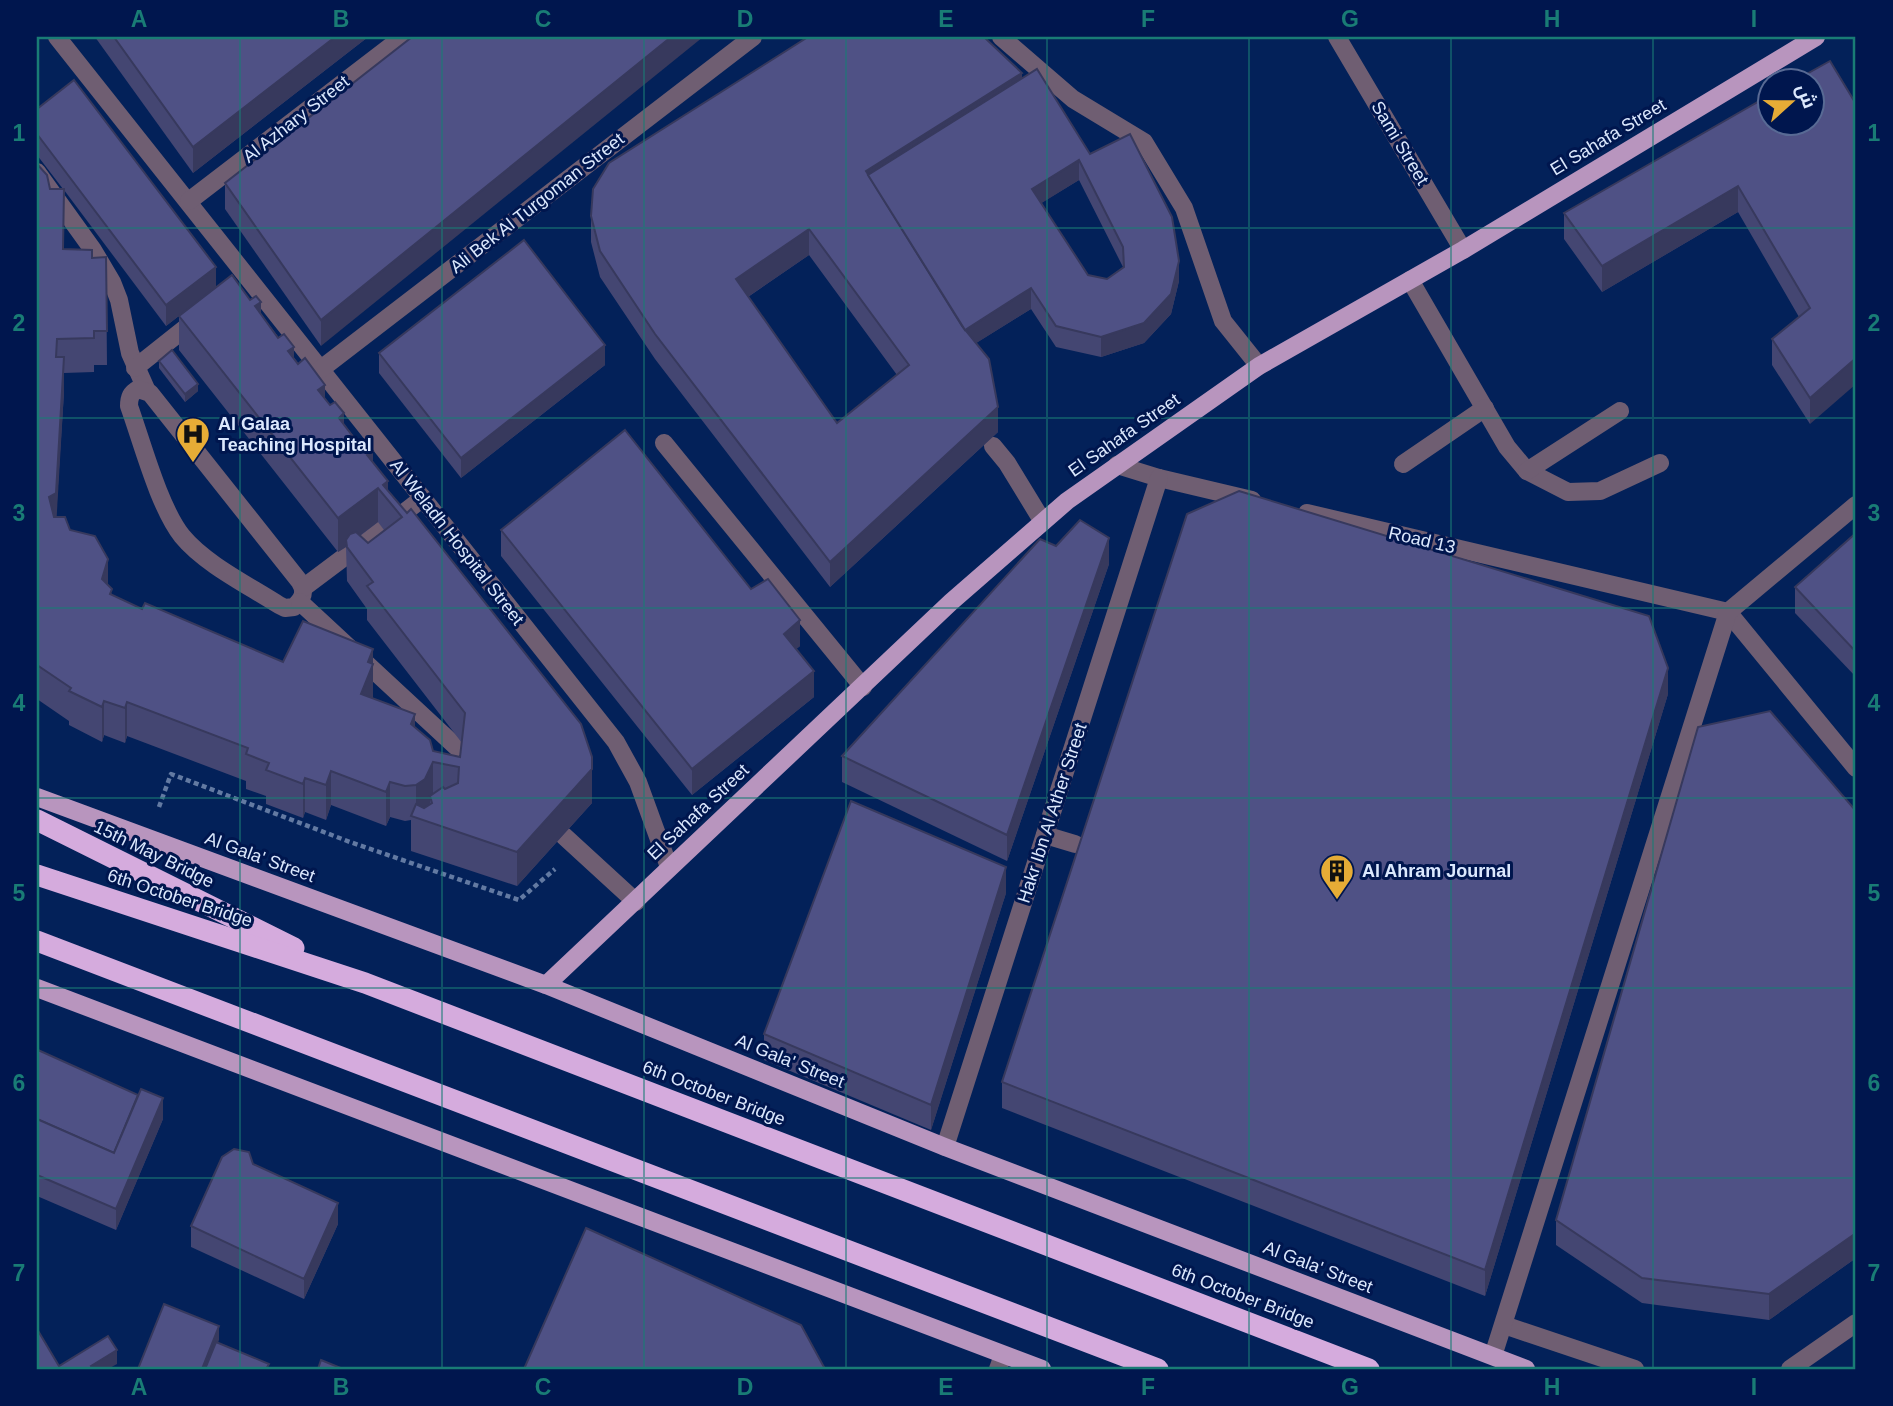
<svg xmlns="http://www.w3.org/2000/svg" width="1893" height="1406" font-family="Arial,Cairo,sans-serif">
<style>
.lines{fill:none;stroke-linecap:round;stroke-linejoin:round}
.path{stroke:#637aa2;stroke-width:4.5;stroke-dasharray:5 3.5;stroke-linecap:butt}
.lane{stroke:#6f5e72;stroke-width:18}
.street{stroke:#6f5e72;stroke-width:18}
.primary{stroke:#b895be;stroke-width:18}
.highway{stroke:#d5abdd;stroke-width:21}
.wall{fill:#444672;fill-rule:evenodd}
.shaded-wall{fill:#37395d}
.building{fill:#4f5185;stroke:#37395d;stroke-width:2;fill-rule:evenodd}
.grid{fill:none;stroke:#197c75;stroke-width:2;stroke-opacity:0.55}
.labels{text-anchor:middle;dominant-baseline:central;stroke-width:6;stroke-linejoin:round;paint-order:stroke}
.street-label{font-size:18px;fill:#dbe8fd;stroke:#00164e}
.poi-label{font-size:18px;font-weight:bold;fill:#dbe8fd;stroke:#00164e;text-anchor:start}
.neatline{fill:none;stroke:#197c75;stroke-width:2.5}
.grid-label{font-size:23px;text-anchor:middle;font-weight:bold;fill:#197c75}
</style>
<rect width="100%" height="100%" fill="#032159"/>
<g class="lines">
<path class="path" d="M 159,807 L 171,774 L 350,842 L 519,900 L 555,869"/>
<g class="lane">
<path d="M 37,172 L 93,250 L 112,282 L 119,300 L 130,353 L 146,389"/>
<path d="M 1410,280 L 1507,447 L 1527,471 L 1568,492 L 1600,491 L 1660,463"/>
<path d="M 135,368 L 198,318"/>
<path d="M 138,389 L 150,393 L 300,582 C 306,592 303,599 294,607 L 285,608 L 279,605 C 248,585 205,564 182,536 C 159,507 142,442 129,406 C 129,397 131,393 138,389 Z"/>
<path d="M 664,443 L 863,687"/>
<path d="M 993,446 L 1007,463 L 1043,522"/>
<path d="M 1403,464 L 1485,408"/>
<path d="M 1527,471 L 1620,411"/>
<path d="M 388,525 L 423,498"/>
<path d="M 303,588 L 383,528"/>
<path d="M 300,602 L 464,754"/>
<path d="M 1045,835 L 1075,844"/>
<path d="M 564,836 L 636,902"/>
</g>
<g class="street">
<path d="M 57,37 L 616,742 L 638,782 L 669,867"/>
<path d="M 1001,37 L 1073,99 L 1144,142 L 1184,208 L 1223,321 L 1259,366"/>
<path d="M 1337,37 L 1463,250"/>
<path d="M 189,201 L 403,37"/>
<path d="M 321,369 L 753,37"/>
<path d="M 1117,465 L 1159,478 L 1252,500"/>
<path d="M 1307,513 L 1728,612 L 1856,768"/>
<path d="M 945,1147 L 1159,478"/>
<path d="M 1504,1325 L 1635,1369"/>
<path d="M 1493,1356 L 1728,612 L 1856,505"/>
<path d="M 998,1369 L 1003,1355"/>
<path d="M 1790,1369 L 1856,1323"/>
</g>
<g class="primary">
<path d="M 37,797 L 546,985 L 945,1147 L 1526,1369"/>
<path d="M 546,985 L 951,602 L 1067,501 L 1259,366 L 1463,250 L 1816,37"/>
<path d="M 37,988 L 1042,1369"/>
</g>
<g class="highway">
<path d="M 37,820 L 294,948"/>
<path d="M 37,875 L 365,983 L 1369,1369"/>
<path d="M 37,941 L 1158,1369"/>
</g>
</g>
<g class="wall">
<path d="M 95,37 L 368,37 L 193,173 Z"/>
<path d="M 412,37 L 321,346 L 225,209 L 225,183 Z"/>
<path d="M 1022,78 L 1090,154 L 1179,281 L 1171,314 L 1144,343 L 1101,357 L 1056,347 L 1031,309 L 976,343 L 998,432 L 830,587 L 655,359 L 600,277 L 591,242 L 591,216 ZM 1079,180 L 1123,267 L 1107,279 L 1088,275 L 1041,203 ZM 809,255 L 897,375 L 837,423 L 748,297 Z"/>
<path d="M 1856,104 L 1810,424 L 1772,365 L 1772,339 L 1799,317 L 1738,212 L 1602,292 L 1564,239 L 1564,213 Z"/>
<path d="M 37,109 L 216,287 L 166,326 L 64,190 L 63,249 L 92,258 L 106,257 L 107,365 L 94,365 L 94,372 L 64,373 L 64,392 L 56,517 L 70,530 L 108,585 L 112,595 L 142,609 L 283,662 L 373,649 L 373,698 L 415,727 L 433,751 L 460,757 L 462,743 L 367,620 L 367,609 L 347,581 L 346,547 L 338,552 L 179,350 L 179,316 L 261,314 L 373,462 L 388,490 L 592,803 L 517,886 L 411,851 L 411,820 L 405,821 L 390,817 L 386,826 L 331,805 L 326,820 L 305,812 L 303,818 L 266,804 L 266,796 L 246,789 L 246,781 L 127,736 L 125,743 L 104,735 L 102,742 L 69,725 L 69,721 L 37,699 L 37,164 L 50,189 L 63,189 L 37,155 ZM 378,522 L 384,530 L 368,543 L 360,536 Z"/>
<path d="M 379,353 L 605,365 L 461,478 L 379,373 Z"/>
<path d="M 159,361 L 198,391 L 185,402 L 159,368 Z"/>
<path d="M 501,530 L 751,589 L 800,646 L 796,649 L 814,697 L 692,795 L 501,556 Z"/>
<path d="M 1856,533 L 1856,677 L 1795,613 L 1795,587 Z"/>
<path d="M 1056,546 L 1109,564 L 1007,861 L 842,782 L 842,756 Z"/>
<path d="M 1668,694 L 1485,1296 L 1002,1108 L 1002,1082 Z"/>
<path d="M 1856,811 L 1856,1258 L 1769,1320 L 1642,1303 L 1556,1245 L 1556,1220 Z"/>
<path d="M 1006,893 L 931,1130 L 764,1060 L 764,1034 Z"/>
<path d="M 37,1053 L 163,1119 L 116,1230 L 37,1196 Z"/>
<path d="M 253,1164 L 338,1224 L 304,1299 L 191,1247 L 191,1226 Z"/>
</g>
<g class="shaded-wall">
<path d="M 335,37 L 368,37 L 193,173 L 193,147 Z"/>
<path d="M 671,37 L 703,37 L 321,346 L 321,320 Z"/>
<path d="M 1022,73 L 1022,98 L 875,191 L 866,171 Z"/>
<path d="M 1079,160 L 1079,180 L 1032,209 L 1032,189 Z"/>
<path d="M 1738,186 L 1738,212 L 1602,292 L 1602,266 Z"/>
<path d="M 809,229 L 809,255 L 736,305 L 736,279 Z"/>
<path d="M 1179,261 L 1179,281 L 1171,314 L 1144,343 L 1101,357 L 1101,337 Z"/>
<path d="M 216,267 L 216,287 L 166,326 L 166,305 Z"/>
<path d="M 1031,288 L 1031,309 L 962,352 L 962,332 Z"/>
<path d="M 261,302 L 261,336 L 255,306 Z"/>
<path d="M 605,345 L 605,365 L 461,478 L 461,458 Z"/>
<path d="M 294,347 L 294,381 L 288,351 Z"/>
<path d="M 64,357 L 64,392 L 56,528 L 49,497 Z"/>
<path d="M 1856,358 L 1856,384 L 1810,424 L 1810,398 Z"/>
<path d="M 198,384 L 198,391 L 185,402 L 185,394 Z"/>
<path d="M 325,385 L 325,419 L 318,390 Z"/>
<path d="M 998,407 L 998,432 L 830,587 L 830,562 Z"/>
<path d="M 344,413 L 344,448 L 339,418 Z"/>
<path d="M 373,451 L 373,485 L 367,455 Z"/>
<path d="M 388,481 L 388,500 L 383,485 Z"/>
<path d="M 378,488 L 378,522 L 346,546 L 346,540 L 346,547 L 338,552 L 338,518 Z"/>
<path d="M 1109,538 L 1109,564 L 1007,861 L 1007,835 Z"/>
<path d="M 108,559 L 108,594 L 102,579 Z"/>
<path d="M 800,620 L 800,646 L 784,660 L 784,634 Z"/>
<path d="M 373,649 L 373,698 L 361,694 L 368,662 Z"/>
<path d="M 1668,668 L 1668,694 L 1485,1296 L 1485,1270 Z"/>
<path d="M 814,671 L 814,697 L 692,795 L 692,769 Z"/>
<path d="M 104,701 L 104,735 L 102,742 L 102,707 Z"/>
<path d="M 127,702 L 127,736 L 125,743 L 125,708 Z"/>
<path d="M 415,714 L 415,748 L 411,724 Z"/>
<path d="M 592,757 L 592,803 L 517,886 L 517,852 Z"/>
<path d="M 433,762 L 433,796 L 430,796 L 430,803 L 425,813 L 416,818 L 416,785 Z"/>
<path d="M 331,771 L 331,805 L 326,820 L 326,785 Z"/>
<path d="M 305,778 L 305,812 L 303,818 L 303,784 Z"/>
<path d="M 390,782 L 390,817 L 386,826 L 386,792 Z"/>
<path d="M 1006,867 L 1006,893 L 931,1130 L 931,1105 Z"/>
<path d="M 163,1098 L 163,1119 L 116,1230 L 116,1209 Z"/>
<path d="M 338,1203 L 338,1224 L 304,1299 L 304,1279 Z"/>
<path d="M 1856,1233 L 1856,1258 L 1769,1320 L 1769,1294 Z"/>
<path d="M 219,1326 L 219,1340 L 208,1369 L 202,1369 Z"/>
<path d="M 117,1350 L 117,1364 L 108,1369 L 91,1369 L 91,1366 Z"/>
</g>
<g class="building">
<path d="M 114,37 L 335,37 L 193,147 Z"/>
<path d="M 412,37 L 671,37 L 321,320 L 225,183 Z"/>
<path d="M 808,37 L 984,37 L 1022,73 L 866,171 L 962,326 L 989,359 L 998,407 L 830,562 L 655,334 L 600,251 L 591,216 L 593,189 L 609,163 ZM 809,229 L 909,365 L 837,423 L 736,279 Z"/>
<path d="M 1830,61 L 1856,104 L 1856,358 L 1810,398 L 1772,339 L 1810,308 L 1738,186 L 1602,266 L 1564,213 L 1770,95 L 1770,122 L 1812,122 L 1812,80 L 1796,80 Z"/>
<path d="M 1037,69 L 1090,154 L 1130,134 L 1172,217 L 1179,261 L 1171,294 L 1144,323 L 1101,337 L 1056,326 L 1031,288 L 965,330 L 868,175 ZM 1079,160 L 1123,247 L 1124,267 L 1107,279 L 1088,275 L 1032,189 Z"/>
<path d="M 74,80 L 216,267 L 166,305 L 37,134 L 37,109 Z"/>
<path d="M 37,164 L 47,175 L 50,189 L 64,189 L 63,249 L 92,250 L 92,258 L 106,257 L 107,331 L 94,331 L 94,338 L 57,339 L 56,357 L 64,357 L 56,493 L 49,497 L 54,517 L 65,517 L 70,530 L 95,536 L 108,559 L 102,579 L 112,589 L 110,594 L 142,609 L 145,603 L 283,662 L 303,621 L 373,649 L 368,662 L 373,664 L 361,694 L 415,714 L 411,724 L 430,740 L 433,751 L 460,757 L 465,713 L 367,586 L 373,582 L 347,547 L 346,540 L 350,534 L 356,532 L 368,543 L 402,517 L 378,488 L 338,518 L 179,316 L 232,275 L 250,300 L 256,296 L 261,302 L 255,306 L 278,338 L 284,334 L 294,347 L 288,351 L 298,364 L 305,358 L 325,385 L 318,390 L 330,405 L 335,402 L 344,413 L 339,418 L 361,447 L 366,443 L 373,451 L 367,455 L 388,481 L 383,485 L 407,513 L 411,509 L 581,724 L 592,757 L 592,769 L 517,852 L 411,816 L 416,804 L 424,808 L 432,803 L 430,796 L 443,787 L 445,789 L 458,783 L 459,767 L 433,762 L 425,779 L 416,785 L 405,786 L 390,782 L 386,792 L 331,771 L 326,785 L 305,778 L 303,784 L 266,770 L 269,763 L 246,754 L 248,748 L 127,702 L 125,708 L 104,701 L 102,707 L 69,691 L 71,688 L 37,665 Z"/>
<path d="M 524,240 L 605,345 L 461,458 L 379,353 Z"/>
<path d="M 172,350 L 198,384 L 185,394 L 159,361 Z"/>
<path d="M 625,430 L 751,589 L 768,579 L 800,620 L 784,634 L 814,671 L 692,769 L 501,530 Z"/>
<path d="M 1239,491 L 1649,616 L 1668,668 L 1485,1270 L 1002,1082 L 1187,514 Z"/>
<path d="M 1080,520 L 1109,538 L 1007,835 L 842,756 L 1040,539 L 1056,546 Z"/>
<path d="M 1856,533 L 1856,652 L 1795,587 Z"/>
<path d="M 1770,711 L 1856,811 L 1856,1233 L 1769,1294 L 1642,1278 L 1556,1220 L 1698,727 Z"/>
<path d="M 851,801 L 1006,867 L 931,1105 L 764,1034 Z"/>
<path d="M 38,1050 L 138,1095 L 114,1153 L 37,1119 L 37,1053 Z"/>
<path d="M 141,1089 L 163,1098 L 116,1209 L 37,1175 L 37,1119 L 114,1153 Z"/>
<path d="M 234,1149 L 249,1152 L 253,1164 L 338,1203 L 304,1279 L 191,1226 L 222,1157 Z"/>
<path d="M 586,1228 L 801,1325 L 825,1369 L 524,1369 Z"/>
<path d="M 164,1304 L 219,1326 L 202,1369 L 203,1369 L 138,1369 Z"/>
<path d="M 37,1329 L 59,1366 L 108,1336 L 117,1350 L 91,1366 L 93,1369 L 37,1369 Z"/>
<path d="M 216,1342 L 269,1364 L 266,1369 L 205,1369 Z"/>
<path d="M 321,1360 L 343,1369 L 318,1369 Z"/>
</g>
<path class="grid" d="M 240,37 L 240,1369M 442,37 L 442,1369M 644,37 L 644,1369M 846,37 L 846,1369M 1047,37 L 1047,1369M 1249,37 L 1249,1369M 1451,37 L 1451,1369M 1653,37 L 1653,1369M 37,228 L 1856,228M 37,418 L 1856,418M 37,608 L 1856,608M 37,798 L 1856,798M 37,988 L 1856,988M 37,1178 L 1856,1178"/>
<defs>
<g id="hospital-pin" transform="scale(1.75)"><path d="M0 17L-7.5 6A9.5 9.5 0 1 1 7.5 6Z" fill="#e6ac36" stroke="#00164e"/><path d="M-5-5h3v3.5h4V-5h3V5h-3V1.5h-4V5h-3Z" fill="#111"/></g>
<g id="building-pin" transform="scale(1.75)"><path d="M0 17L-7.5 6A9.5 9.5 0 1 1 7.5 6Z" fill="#e6ac36" stroke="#00164e"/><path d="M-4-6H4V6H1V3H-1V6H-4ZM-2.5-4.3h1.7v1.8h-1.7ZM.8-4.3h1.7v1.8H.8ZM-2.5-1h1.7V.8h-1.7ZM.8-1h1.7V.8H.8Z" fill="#111"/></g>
</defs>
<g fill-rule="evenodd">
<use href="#hospital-pin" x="193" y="434"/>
<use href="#building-pin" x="1337" y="871"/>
</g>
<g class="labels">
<g class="street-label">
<text transform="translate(296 119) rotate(-38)">Al Azhary Street</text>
<text transform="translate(1608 137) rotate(-31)">El Sahafa Street</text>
<text transform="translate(1400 143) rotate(59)">Sami Street</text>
<text transform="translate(537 203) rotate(-38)">Ali Bek Al Turgoman Street</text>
<text transform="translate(1124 435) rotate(-35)">El Sahafa Street</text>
<text transform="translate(1422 540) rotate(13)">Road 13</text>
<text transform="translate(457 542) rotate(52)">Al Weladh Hospital Street</text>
<text transform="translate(698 812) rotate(-43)">El Sahafa Street</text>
<text transform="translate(1052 813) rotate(-72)">Hakr Ibn Al Ather Street</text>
<text transform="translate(154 854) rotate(26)">15th May Bridge</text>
<text transform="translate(260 857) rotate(20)">Al Gala' Street</text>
<text transform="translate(180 898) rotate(18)">6th October Bridge</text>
<text transform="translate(790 1061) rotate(22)">Al Gala' Street</text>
<text transform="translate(714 1093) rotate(21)">6th October Bridge</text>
<text transform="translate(1318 1267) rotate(21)">Al Gala' Street</text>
<text transform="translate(1243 1296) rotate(21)">6th October Bridge</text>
</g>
<g class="poi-label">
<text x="218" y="424">Al Galaa<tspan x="218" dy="21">Teaching Hospital</tspan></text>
<text x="1362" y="871">Al Ahram Journal</text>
</g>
</g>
<rect width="1893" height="1406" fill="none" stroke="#00164e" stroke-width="77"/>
<g transform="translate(1791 102) rotate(69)"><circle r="33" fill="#00164e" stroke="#586a94" stroke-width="2"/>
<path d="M0-5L12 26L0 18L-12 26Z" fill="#e6ac36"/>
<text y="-10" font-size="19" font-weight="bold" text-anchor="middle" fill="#dbe8fd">ش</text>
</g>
<rect x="38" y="38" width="1816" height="1330" class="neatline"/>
<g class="grid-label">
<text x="139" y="27">A</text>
<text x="341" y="27">B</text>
<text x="543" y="27">C</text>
<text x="745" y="27">D</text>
<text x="946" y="27">E</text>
<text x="1148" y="27">F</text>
<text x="1350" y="27">G</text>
<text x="1552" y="27">H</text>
<text x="1754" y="27">I</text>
<text x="19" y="141">1</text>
<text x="1874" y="141">1</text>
<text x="19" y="331">2</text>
<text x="1874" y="331">2</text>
<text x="19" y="521">3</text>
<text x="1874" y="521">3</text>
<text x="19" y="711">4</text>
<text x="1874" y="711">4</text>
<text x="19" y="901">5</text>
<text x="1874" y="901">5</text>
<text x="19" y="1091">6</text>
<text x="1874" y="1091">6</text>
<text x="19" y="1281">7</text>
<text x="1874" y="1281">7</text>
<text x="139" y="1395">A</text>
<text x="341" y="1395">B</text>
<text x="543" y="1395">C</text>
<text x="745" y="1395">D</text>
<text x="946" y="1395">E</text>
<text x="1148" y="1395">F</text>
<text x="1350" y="1395">G</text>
<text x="1552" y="1395">H</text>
<text x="1754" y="1395">I</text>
</g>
</svg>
